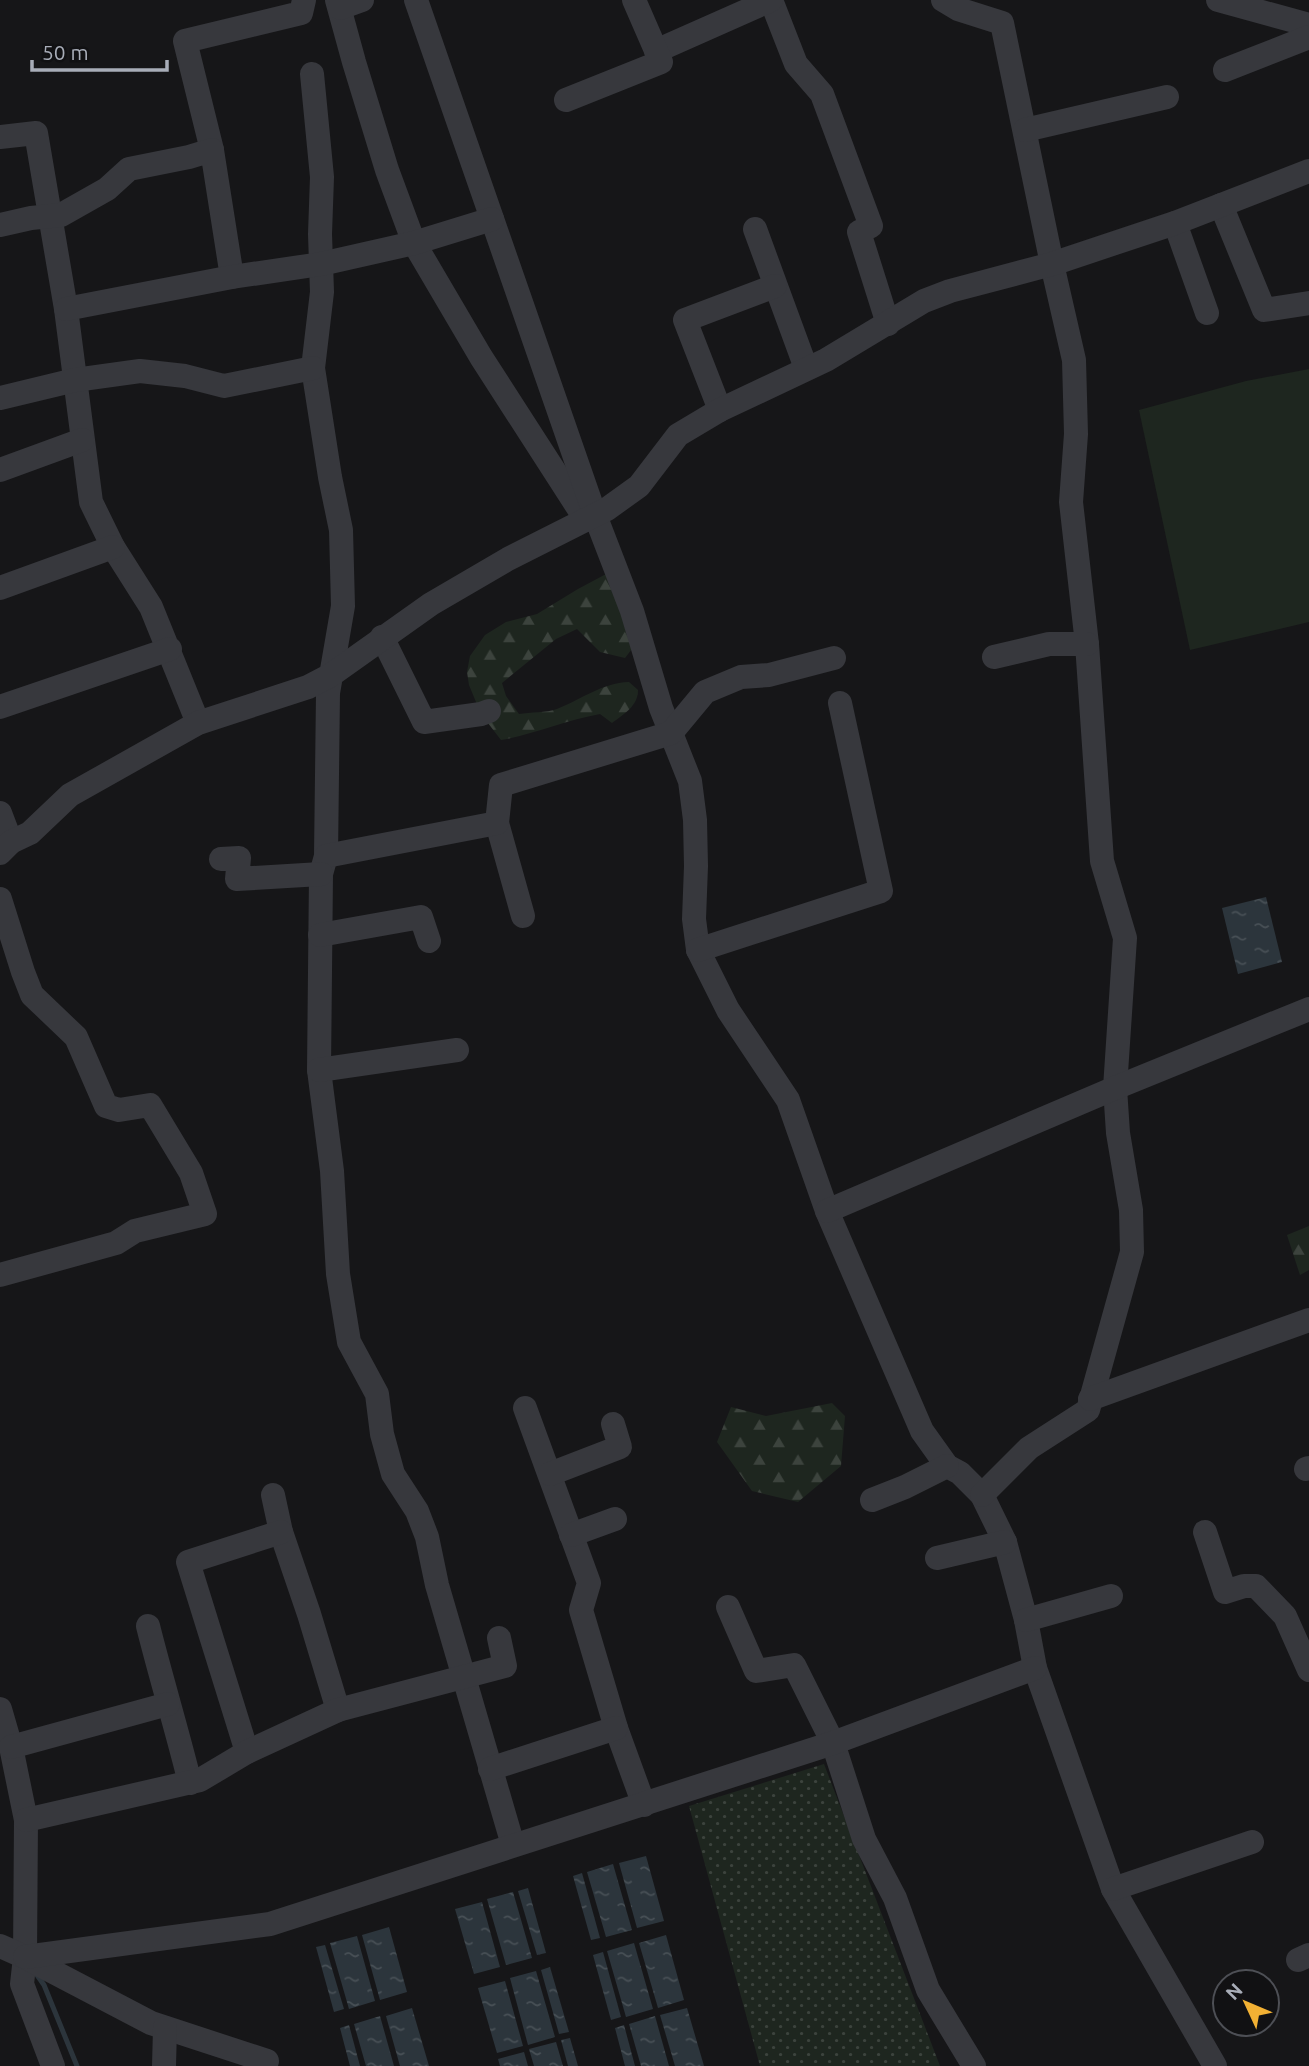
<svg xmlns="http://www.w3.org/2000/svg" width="1309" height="2066" font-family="Ubuntu,sans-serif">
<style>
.green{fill:url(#green-dots)}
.forest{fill:url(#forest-firs)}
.pitch{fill:#1e261f}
.water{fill:url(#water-ripples)}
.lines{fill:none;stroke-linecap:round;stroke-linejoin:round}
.stream{stroke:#2c353c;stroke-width:5}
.minor{stroke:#37383d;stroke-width:24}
</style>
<defs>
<pattern id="green-dots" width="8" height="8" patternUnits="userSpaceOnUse" patternTransform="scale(1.75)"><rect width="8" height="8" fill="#1e261f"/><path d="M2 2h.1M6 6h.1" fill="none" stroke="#3c433d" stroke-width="1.8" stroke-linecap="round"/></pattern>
<pattern id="forest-firs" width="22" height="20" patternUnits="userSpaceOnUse" patternTransform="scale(1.75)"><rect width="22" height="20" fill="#1e261f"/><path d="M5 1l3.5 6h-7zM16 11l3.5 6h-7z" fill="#3c433d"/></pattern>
<pattern id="water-ripples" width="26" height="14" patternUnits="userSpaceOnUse" patternTransform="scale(1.75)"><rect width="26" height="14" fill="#2c353c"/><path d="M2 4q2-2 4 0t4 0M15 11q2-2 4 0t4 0" fill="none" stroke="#485056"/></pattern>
</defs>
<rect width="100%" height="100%" fill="#161618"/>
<path class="green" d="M 824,1764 L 940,2066 L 760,2066 L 689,1806 Z"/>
<g class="forest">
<path d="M 608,573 L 638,641 L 625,658 L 600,652 L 577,629 L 556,639 L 502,683 L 506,696 L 519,714 C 531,712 546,713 557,709 C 582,699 602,683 629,682 L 638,690 C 638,706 624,714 612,723 L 600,714 C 566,720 535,734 501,740 L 481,714 L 469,685 L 467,672 L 470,656 L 485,635 L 506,622 L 537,614 L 578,589 Z"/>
<path d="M 1309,1226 L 1309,1270 L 1300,1275 L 1287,1235 Z"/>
<path d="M 832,1403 L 845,1416 L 841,1466 L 798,1502 L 752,1491 L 717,1442 L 731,1407 L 766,1416 Z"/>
</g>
<path class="pitch" d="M 1309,369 L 1309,622 L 1190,650 L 1139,410 L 1246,381 Z"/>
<g class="water">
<path d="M 1266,897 L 1282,962 L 1238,974 L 1222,908 Z"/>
<path d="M 646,1856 L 664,1921 L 637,1928 L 619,1863 Z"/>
<path d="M 613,1864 L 632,1930 L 606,1937 L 587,1872 Z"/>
<path d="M 582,1873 L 600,1938 L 591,1940 L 573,1876 Z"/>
<path d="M 528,1888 L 546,1953 L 537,1955 L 518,1891 Z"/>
<path d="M 513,1892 L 532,1958 L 506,1965 L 487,1899 Z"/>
<path d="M 482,1902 L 500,1967 L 474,1974 L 455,1909 Z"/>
<path d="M 389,1927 L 407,1992 L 380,2000 L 362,1935 Z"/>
<path d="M 666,1935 L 684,2000 L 658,2008 L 639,1943 Z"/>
<path d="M 357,1936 L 375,2001 L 349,2009 L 330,1943 Z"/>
<path d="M 634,1943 L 653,2009 L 626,2017 L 607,1951 Z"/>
<path d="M 325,1945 L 344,2009 L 334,2012 L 316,1947 Z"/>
<path d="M 603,1952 L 621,2017 L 611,2020 L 593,1955 Z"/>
<path d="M 550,1967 L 569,2032 L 559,2034 L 541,1970 Z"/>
<path d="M 536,1971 L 555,2037 L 528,2045 L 510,1978 Z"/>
<path d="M 505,1981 L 523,2046 L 497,2053 L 478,1988 Z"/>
<path d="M 412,2008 L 429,2066 L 400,2066 L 386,2016 Z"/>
<path d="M 687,2008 L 704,2066 L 675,2066 L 660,2015 Z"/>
<path d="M 380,2016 L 394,2066 L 366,2066 L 354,2024 Z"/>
<path d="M 655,2016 L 669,2066 L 641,2066 L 629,2024 Z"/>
<path d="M 349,2025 L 360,2066 L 350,2066 L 340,2028 Z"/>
<path d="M 624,2025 L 635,2066 L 625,2066 L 615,2028 Z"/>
<path d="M 570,2038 L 578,2066 L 568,2066 L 561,2040 Z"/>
<path d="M 556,2042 L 563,2066 L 534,2066 L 529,2049 Z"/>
<path d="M 524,2052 L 528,2066 L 500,2066 L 498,2059 Z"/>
</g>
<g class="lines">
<path class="stream" d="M 37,1975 L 44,1985 L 77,2066"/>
<g class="minor">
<path d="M 337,0 L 354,62 L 387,170 L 414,243 L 481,357 L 586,520"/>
<path d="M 416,0 L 595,515 L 632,611 L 661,708 L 690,781 L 695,820 L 696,866 L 694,919 L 698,950 L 728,1010 L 788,1100 L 827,1211 L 922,1431 L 947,1466 L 960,1473 L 982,1495 L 1005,1542 L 1026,1620 L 1035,1668 L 1113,1889 L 1215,2066"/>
<path d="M 771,0 L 796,64 L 822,94 L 871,226 L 859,232 L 888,324"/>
<path d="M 943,0 L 958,9 L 1002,23 L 1052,264 L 1074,360 L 1076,434 L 1071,502 L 1087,644 L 1102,861 L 1125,938 L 1115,1088 L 1118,1133 L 1131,1210 L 1132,1252 L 1088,1410 L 1029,1448 L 982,1495"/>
<path d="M 1218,0 L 1309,25"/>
<path d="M 340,8 L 362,0"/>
<path d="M 656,51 L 771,0"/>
<path d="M 1225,70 L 1309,37"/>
<path d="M 312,74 L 322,177 L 320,234 L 322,292 L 313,368 L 330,477 L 341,530 L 343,606 L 328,693 L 326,856 L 321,874 L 319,1070 L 332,1171 L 338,1274 L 349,1342 L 377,1394 L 382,1434 L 393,1474 L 417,1511 L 427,1537 L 437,1585 L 513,1845"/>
<path d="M 566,100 L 661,62 L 634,0"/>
<path d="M 1025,130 L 1167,97"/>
<path d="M 0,137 L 36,133 L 66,309 L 91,502 L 113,547 L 151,607 L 198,723"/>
<path d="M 212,150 L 185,41 L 301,13 L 304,0"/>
<path d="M 1221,205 L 1264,310 L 1309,303"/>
<path d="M 1175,223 L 1207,313"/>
<path d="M 0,225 L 31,218 L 61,215 L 107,189 L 129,169 L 189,157 L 212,150 L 232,277"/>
<path d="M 755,229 L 806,368"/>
<path d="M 66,309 L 232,277 L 321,264 L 414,243 L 492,219"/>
<path d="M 0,398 L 75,380 L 140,371 L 185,376 L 224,386 L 313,368"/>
<path d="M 720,410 L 685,320 L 775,286"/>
<path d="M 0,470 L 82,440"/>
<path d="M 0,588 L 113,547"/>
<path d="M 382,637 L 424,722 L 481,714 L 489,711"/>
<path d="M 994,657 L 1049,644 L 1087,644"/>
<path d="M 0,707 L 170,649"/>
<path d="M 0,813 L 11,842"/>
<path d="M 497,823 L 523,916"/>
<path d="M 0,853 L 11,842 L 30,833 L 70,795 L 198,723 L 308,687 L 331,675 L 431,604 L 508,559 L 607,509 L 639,486 L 678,435 L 720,410 L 826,360 L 924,301 L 950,291 L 1052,264 L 1175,223 L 1309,171"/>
<path d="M 326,856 L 497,823 L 501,785 L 671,733 L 705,692 L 741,677 L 769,675 L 834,658"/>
<path d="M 221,859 L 239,858 L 237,879 L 321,874"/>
<path d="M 0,899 L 23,972 L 32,995 L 76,1037 L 106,1106 L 119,1110 L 150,1105 L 191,1173 L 205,1214 L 135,1231 L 116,1243 L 0,1275"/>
<path d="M 320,935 L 421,917 L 429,941"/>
<path d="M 698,950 L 881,891 L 840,703"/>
<path d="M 319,1070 L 457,1050"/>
<path d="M 827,1211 L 1115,1088 L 1309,1009"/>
<path d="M 1090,1399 L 1309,1320"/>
<path d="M 525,1408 L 589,1583 L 581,1610 L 616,1728 L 644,1805"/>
<path d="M 1306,1469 L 1309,1468"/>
<path d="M 550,1474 L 620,1447 L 613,1424"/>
<path d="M 273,1495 L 281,1532 L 309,1614 L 338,1710"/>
<path d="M 872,1500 L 905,1487 L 947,1466"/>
<path d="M 1205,1532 L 1225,1592 L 1244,1586 L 1256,1586 L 1285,1616 L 1309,1670"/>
<path d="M 571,1535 L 615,1519"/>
<path d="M 937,1558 L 1005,1542"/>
<path d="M 728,1607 L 756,1671 L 794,1665 L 833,1743 L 864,1839 L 895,1898 L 928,1990 L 974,2066"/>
<path d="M 1026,1620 L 1111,1596"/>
<path d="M 148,1626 C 161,1678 177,1730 190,1783"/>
<path d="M 0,1709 L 11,1747 L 26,1820 L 25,1957 L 22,1984 L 53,2066"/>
<path d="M 11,1747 L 168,1704"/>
<path d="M 247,1752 L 188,1562 L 281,1532"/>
<path d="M 490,1769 L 616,1728"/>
<path d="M 26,1820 L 200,1780 L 247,1752 L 338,1710 L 505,1666 L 499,1638"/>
<path d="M 1113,1889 L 1252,1842"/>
<path d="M 0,1946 L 25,1957 L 151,2023 L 267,2061"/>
<path d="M 25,1957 L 270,1924 L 833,1743 L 1035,1668"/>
<path d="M 1298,1960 L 1309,1955"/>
<path d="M 164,2066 L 165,2028"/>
</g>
</g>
<g transform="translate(1246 2003) rotate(314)"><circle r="33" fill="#111113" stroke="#4d4f55" stroke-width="2"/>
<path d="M0-5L12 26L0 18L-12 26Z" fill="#f2b134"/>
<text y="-10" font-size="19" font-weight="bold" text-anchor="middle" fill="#a8adb8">N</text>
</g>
<path d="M32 60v10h135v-10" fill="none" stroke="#a8adb8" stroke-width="3.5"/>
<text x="42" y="60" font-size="21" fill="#a8adb8" stroke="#111113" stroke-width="5" paint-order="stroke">50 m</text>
</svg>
